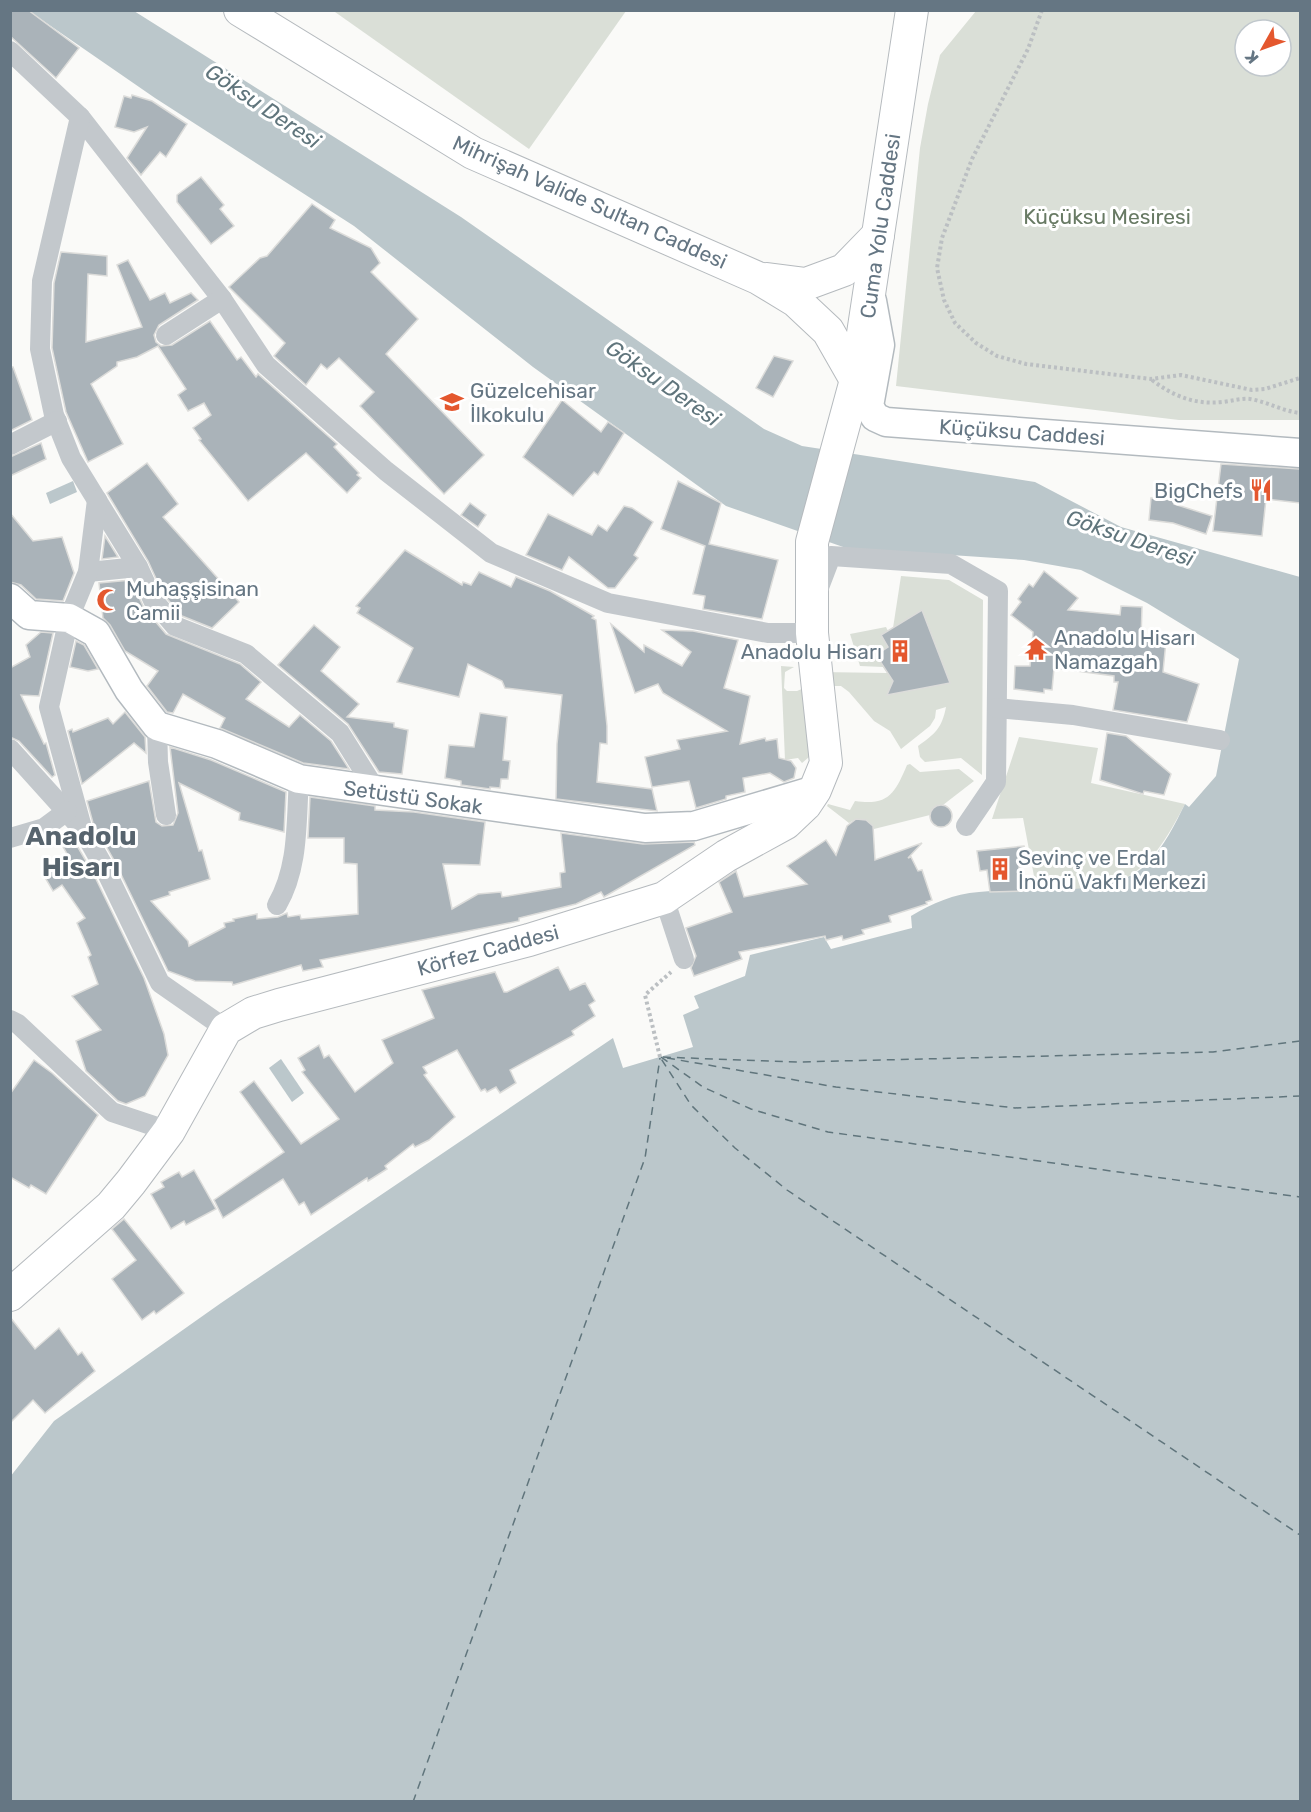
<svg xmlns="http://www.w3.org/2000/svg" width="1311" height="1812" font-family="Rubik,sans-serif">
<style>
.green{fill:#dadfd7;fill-rule:evenodd}
.water{fill:#bbc7cb}
.lines{fill:none;stroke-linecap:round;stroke-linejoin:round}
.ferry{stroke:#60757c;stroke-width:1.5;stroke-dasharray:8 6;stroke-linecap:butt}
.building{fill:#aab3b9;stroke:#dcdcda;stroke-width:1.5}
.secondary-casing{stroke:#b3babf;stroke-width:31}
.primary-casing{stroke:#b5babe;stroke-width:34}
.path{stroke:#bbbfc2;stroke-width:4;stroke-dasharray:3 3;stroke-linecap:butt}
.street{stroke:#c3c8cc;stroke-width:20}
.secondary{stroke:#fff;stroke-width:28}
.primary{stroke:#fff;stroke-width:32}
.labels{text-anchor:middle;dominant-baseline:central;stroke-width:6;stroke-linejoin:round;paint-order:stroke}
.street-label{font-size:21px;fill:#657683;stroke:#fff}
.park-label{font-size:21px;fill:#687a64;stroke:#fff}
.poi-label{font-size:21px;fill:#657683;stroke:#fff;text-anchor:start}
.water-label{font-size:22px;font-style:italic;fill:#60757c;stroke:#fff}
.district-label{font-size:27px;font-weight:bold;fill:#57646e;stroke:#fff}
</style>
<rect width="100%" height="100%" fill="#fafaf8"/>
<g class="green">
<path d="M 336,11 L 626,10 L 626,11 L 529,149 L 335,12 Z"/>
<path d="M 976,11 L 1300,11 L 1300,420 L 1179,420 L 896,386 L 920,148 L 928,104 L 940,55 ZM 1245,30 L 1281,30 L 1281,66 L 1245,66 Z"/>
<path d="M 901,576 L 949,580 L 983,600 L 982,775 L 961,758 L 925,762 L 920,757 L 918,746 C 935,734 942,728 946,707 L 936,710 L 935,718 L 930,726 L 901,749 L 890,731 L 874,721 L 849,692 L 841,686 L 827,686 L 820,672 L 887,673 L 883,667 L 860,666 L 850,634 L 886,627 L 888,631 L 893,628 Z"/>
<path d="M 781,666 L 794,667 L 785,672 L 784,688 L 787,691 L 797,691 L 811,685 L 816,751 L 802,763 L 798,758 L 785,760 Z"/>
<path d="M 1019,737 L 1098,748 L 1091,783 L 1185,804 C 1168,836 1149,873 1111,884 C 1088,891 1060,889 1037,892 L 1023,818 L 992,819 Z"/>
<path d="M 910,764 L 920,772 L 959,769 L 974,781 L 943,805 L 934,807 L 930,815 L 874,829 L 866,820 L 856,819 L 849,823 L 827,806 L 828,804 L 850,810 L 855,801 C 889,806 895,793 907,765 Z"/>
</g>
<g class="water">
<path d="M 29,11 L 134,11 L 461,217 L 764,429 L 802,446 L 1035,482 L 1121,527 L 1300,577 L 1300,1801 L 11,1801 L 10,1477 L 54,1421 L 221,1303 L 613,1038 L 623,1068 L 693,1047 L 683,1015 L 699,1008 L 694,996 L 745,976 L 750,955 L 824,937 L 831,949 L 912,928 L 911,916 C 933,903 953,894 979,892 C 1027,887 1111,900 1148,863 C 1164,847 1175,824 1185,804 L 1189,807 L 1216,776 L 1239,659 L 1147,603 L 1081,570 L 1024,560 L 846,548 L 726,506 L 533,367 L 354,226 L 155,98 Z"/>
<path d="M 73,481 L 77,492 L 50,504 L 46,493 Z"/>
<path d="M 281,1059 L 304,1093 L 292,1102 L 269,1068 Z"/>
</g>
<g class="lines">
<g class="ferry">
<path d="M 1300,1041 L 1213,1052 L 798,1062 L 660,1057 L 691,1105 L 735,1148 L 787,1190 L 1300,1535"/>
<path d="M 661,1057 L 703,1087 L 751,1109 L 828,1132 L 1300,1197"/>
<path d="M 667,1058 L 836,1087 L 1015,1108 L 1300,1096"/>
<path d="M 413,1802 L 645,1158 L 660,1058"/>
</g>
</g>
<g class="building">
<path d="M 10,10 L 28,10 L 79,48 L 56,78 L 10,36 Z"/>
<path d="M 132,95 L 152,101 L 187,124 L 166,157 L 160,152 L 141,175 L 127,158 L 147,127 L 134,132 L 115,127 L 124,96 L 131,98 Z"/>
<path d="M 201,177 L 224,205 L 220,209 L 234,226 L 211,244 L 177,202 L 177,195 Z"/>
<path d="M 312,204 L 335,220 L 330,228 L 371,248 L 380,263 L 371,272 L 418,319 L 386,354 L 484,455 L 444,494 L 360,406 L 374,392 L 339,358 L 327,369 L 321,364 L 306,385 L 274,356 L 285,343 L 229,287 L 260,258 L 267,256 Z"/>
<path d="M 61,252 L 107,256 L 107,276 L 88,274 L 86,342 L 142,327 L 117,265 L 128,260 L 150,300 L 165,293 L 170,303 L 191,293 L 198,300 L 159,325 L 154,335 L 156,342 L 161,346 L 172,345 L 210,321 L 237,360 L 241,357 L 256,377 L 258,374 L 337,444 L 334,447 L 359,473 L 357,475 L 361,478 L 347,493 L 306,453 L 248,501 L 199,440 L 201,439 L 193,428 L 211,415 L 204,403 L 188,411 L 178,395 L 186,389 L 158,346 L 137,357 L 117,362 L 117,366 L 91,384 L 123,444 L 88,462 L 66,412 L 52,348 L 54,283 Z"/>
<path d="M 774,356 L 793,361 L 773,397 L 756,388 Z"/>
<path d="M 10,367 L 13,367 L 32,420 L 10,431 Z"/>
<path d="M 562,400 L 601,432 L 608,422 L 624,433 L 598,475 L 594,472 L 573,496 L 523,457 Z"/>
<path d="M 41,443 L 46,459 L 10,476 L 10,457 Z"/>
<path d="M 147,463 L 178,504 L 163,517 L 239,602 L 212,628 L 182,616 L 163,594 L 148,561 L 107,493 Z"/>
<path d="M 1221,464 L 1300,469 L 1300,503 L 1266,499 L 1262,536 L 1213,531 Z"/>
<path d="M 678,481 L 721,503 L 709,544 L 778,560 L 762,619 L 703,609 L 705,596 L 693,594 L 705,546 L 661,529 Z"/>
<path d="M 1151,498 L 1175,500 L 1174,504 L 1212,516 L 1206,534 L 1173,523 L 1149,520 Z"/>
<path d="M 470,503 L 486,515 L 478,527 L 461,515 Z"/>
<path d="M 624,506 L 632,508 L 653,522 L 634,555 L 638,558 L 615,588 L 608,588 L 569,557 L 562,570 L 526,555 L 548,514 L 592,535 L 598,525 L 607,531 Z"/>
<path d="M 10,513 L 33,541 L 62,537 L 74,573 L 63,601 L 36,599 L 21,585 L 10,582 Z"/>
<path d="M 105,536 L 118,557 L 102,559 Z"/>
<path d="M 405,550 L 462,585 L 463,582 L 471,585 L 479,572 L 511,587 L 516,577 L 550,591 L 594,616 L 592,618 L 596,620 L 607,726 L 607,744 L 600,743 L 597,782 L 652,789 L 657,811 L 556,799 L 557,744 L 562,695 L 505,688 L 502,681 L 468,664 L 459,697 L 397,682 L 413,648 L 357,613 L 360,608 L 356,606 Z"/>
<path d="M 1044,571 L 1078,598 L 1068,610 L 1120,615 L 1121,606 L 1142,607 L 1141,639 L 1166,641 L 1163,672 L 1199,684 L 1187,722 L 1113,710 L 1118,682 L 1114,682 L 1114,676 L 1054,668 L 1052,690 L 1044,689 L 1044,693 L 1014,689 L 1015,666 L 1030,666 L 1033,632 L 1011,615 L 1021,602 L 1018,599 L 1029,584 L 1033,587 Z"/>
<path d="M 131,580 L 144,608 L 166,634 L 240,664 L 261,682 L 246,699 L 289,727 L 300,715 L 331,741 L 349,769 L 303,763 L 220,728 L 225,718 L 183,694 L 173,713 L 167,712 L 147,686 L 158,671 L 125,651 L 110,625 L 103,618 L 99,583 Z"/>
<path d="M 922,610 L 950,683 L 887,695 L 893,681 L 876,655 L 888,647 L 881,635 Z"/>
<path d="M 611,624 L 644,652 L 644,645 L 682,666 L 691,652 L 662,630 L 693,631 L 738,640 L 724,688 L 750,696 L 740,744 L 765,738 L 766,741 L 777,739 L 779,758 L 791,761 L 796,768 L 794,778 L 784,782 L 770,773 L 743,778 L 745,792 L 726,796 L 726,799 L 696,808 L 689,781 L 652,787 L 645,757 L 680,749 L 677,740 L 727,731 L 663,693 L 658,684 L 635,693 Z"/>
<path d="M 314,625 L 340,647 L 321,671 L 359,704 L 347,717 L 394,723 L 394,727 L 408,730 L 402,774 L 379,772 L 348,724 L 278,665 Z"/>
<path d="M 41,632 L 53,633 L 39,696 L 21,695 L 44,744 L 46,743 L 55,775 L 52,777 L 19,741 L 10,737 L 10,668 L 30,657 L 26,645 Z"/>
<path d="M 76,641 L 84,645 L 98,669 L 88,671 L 70,667 Z"/>
<path d="M 125,712 L 145,737 L 146,753 L 134,743 L 82,784 L 68,731 L 72,729 L 73,732 L 108,718 L 113,724 Z"/>
<path d="M 480,713 L 507,717 L 503,760 L 510,761 L 508,779 L 501,779 L 500,788 L 490,787 L 490,789 L 461,785 L 461,781 L 445,778 L 449,745 L 474,747 Z"/>
<path d="M 1107,733 L 1126,736 L 1171,774 L 1164,795 L 1144,791 L 1143,794 L 1100,780 Z"/>
<path d="M 170,747 L 211,760 L 286,792 L 284,832 L 239,820 L 240,813 L 179,783 L 199,851 L 202,850 L 210,879 L 169,892 L 170,895 L 151,901 L 188,941 L 189,946 L 225,927 L 224,923 L 234,921 L 233,919 L 257,914 L 257,919 L 278,917 L 287,913 L 288,917 L 300,915 L 301,919 L 358,914 L 357,864 L 344,863 L 344,838 L 308,838 L 310,797 L 375,806 L 375,810 L 414,812 L 485,822 L 480,865 L 443,864 L 452,909 L 478,894 L 501,892 L 502,897 L 561,887 L 560,873 L 565,872 L 561,833 L 643,844 L 694,842 L 695,845 L 604,897 L 601,892 L 576,904 L 519,918 L 519,921 L 320,960 L 323,967 L 303,971 L 301,965 L 233,985 L 232,982 L 195,981 L 168,971 L 115,862 L 93,823 L 87,801 L 149,781 L 156,822 L 162,826 L 173,825 L 178,813 Z"/>
<circle cx="941" cy="816" r="11"/>
<path d="M 856,819 L 866,820 L 873,826 L 875,860 L 922,843 L 908,858 L 911,857 L 918,871 L 922,870 L 932,900 L 926,902 L 927,904 L 889,916 L 891,922 L 862,930 L 864,934 L 843,940 L 842,936 L 826,940 L 825,936 L 739,952 L 742,959 L 694,976 L 691,968 L 696,956 L 686,928 L 732,912 L 719,882 L 736,871 L 744,897 L 807,884 L 787,866 L 826,840 L 836,855 L 847,826 Z"/>
<path d="M 69,832 L 93,873 L 144,978 L 164,1034 L 168,1055 L 145,1096 L 126,1104 L 118,1101 L 86,1071 L 76,1041 L 101,1030 L 72,996 L 98,984 L 88,957 L 91,955 L 77,923 L 85,918 L 62,885 L 53,891 L 43,874 L 70,859 L 58,838 Z"/>
<path d="M 1024,846 L 1028,866 L 1019,867 L 1023,891 L 990,892 L 987,870 L 980,871 L 977,851 Z"/>
<path d="M 558,967 L 570,990 L 585,983 L 595,1001 L 589,1005 L 595,1016 L 572,1031 L 574,1035 L 510,1070 L 516,1083 L 500,1093 L 496,1087 L 487,1092 L 485,1089 L 481,1091 L 457,1050 L 423,1067 L 427,1073 L 424,1075 L 455,1117 L 429,1140 L 415,1147 L 413,1144 L 385,1166 L 387,1169 L 368,1181 L 367,1178 L 311,1215 L 304,1202 L 299,1205 L 283,1179 L 223,1218 L 214,1200 L 284,1152 L 240,1092 L 254,1081 L 301,1144 L 339,1119 L 302,1072 L 305,1070 L 298,1058 L 319,1045 L 324,1058 L 329,1055 L 355,1092 L 393,1063 L 382,1040 L 434,1018 L 422,990 L 495,972 L 504,992 L 507,992 Z"/>
<path d="M 34,1060 L 52,1073 L 98,1115 L 46,1194 L 31,1185 L 29,1188 L 10,1177 L 10,1094 Z"/>
<path d="M 194,1170 L 216,1209 L 186,1225 L 184,1221 L 171,1229 L 151,1194 L 164,1187 L 161,1182 L 179,1172 L 182,1177 Z"/>
<path d="M 124,1219 L 184,1293 L 156,1314 L 154,1311 L 142,1320 L 112,1279 L 136,1260 L 112,1229 Z"/>
<path d="M 10,1317 L 35,1349 L 59,1328 L 78,1355 L 82,1352 L 95,1371 L 45,1413 L 33,1400 L 10,1423 Z"/>
</g>
<g class="lines">
<g class="secondary-casing">
<g id="secondary">
<path d="M 872,301 L 880,345 L 869,406 L 875,417 L 886,422 L 1300,453"/>
<path d="M 10,598 L 29,615 L 69,618 L 96,633 L 129,690 L 157,726 L 217,744 L 299,779 L 645,828 L 694,826 L 815,790"/>
</g>
</g>
<g class="primary-casing">
<g id="primary">
<path d="M 240,10 L 473,153 L 758,278 L 796,301 L 828,331 L 856,380"/>
<path d="M 767,279 L 806,284 L 844,270 L 878,235"/>
<path d="M 10,1295 L 111,1206 L 131,1182 L 169,1131 L 226,1029 L 253,1013 L 279,1005 L 529,940 L 664,898 L 726,856 L 786,823 L 805,805 L 815,790 L 826,763 L 812,633 L 812,542 L 856,380 L 912,10"/>
</g>
</g>
<g class="path">
<path d="M 1042,10 L 1028,49 L 972,159 L 942,238 L 937,268 L 944,300 L 955,323 L 976,343 L 997,356 L 1026,364 L 1151,379 L 1181,375 L 1252,390 L 1265,389 L 1300,378"/>
<path d="M 1152,380 C 1173,396 1195,405 1222,402 C 1232,401 1241,398 1250,399 C 1268,402 1282,411 1300,413"/>
<path d="M 660,1057 L 645,995 L 671,972"/>
</g>
<g class="street">
<path d="M 10,51 L 80,117 L 222,299 L 266,365 L 386,471 L 491,553 L 608,603 L 768,633 L 812,633"/>
<path d="M 80,117 L 42,281 L 40,349 L 54,415 L 71,458 L 138,567 L 153,600 L 175,626 L 246,654 L 340,733 L 377,792"/>
<path d="M 166,335 L 222,299"/>
<path d="M 10,445 L 57,421"/>
<path d="M 88,572 L 138,567"/>
<path d="M 818,590 L 831,556 L 951,564 L 998,591 L 996,782 L 966,826"/>
<path d="M 997,708 L 1073,715 L 1220,740"/>
<path d="M 157,726 L 158,762 L 166,815"/>
<path d="M 10,749 L 83,830 L 104,867 L 160,983 L 226,1029"/>
<path d="M 81,824 L 49,707 L 69,618 L 88,572 L 97,500"/>
<path d="M 10,838 L 44,828 L 67,811"/>
<path d="M 664,898 L 684,959"/>
<path d="M 277,905 C 299,867 296,823 299,779"/>
<path d="M 10,1020 L 18,1024 L 112,1112 L 169,1131"/>
</g>
<use href="#secondary" class="secondary"/>
<use href="#primary" class="primary"/>
</g>
<defs>
<g id="school-bare" transform="scale(1.8)"><path d="M0-5L7-2L0 1L-7-2ZM-4 1L0 2.5L4 1V4Q0 6-4 4Z" fill="#e4572e" stroke="#fff" stroke-width="2.5" paint-order="stroke"/></g>
<g id="restaurant-bare" transform="scale(1.8)"><path d="M-5-6h1v4h1v-4h1v4h1v-4h1v5L-1.5 .5V6h-2V.5L-5-1ZM5-6V6H3V1.5H1.5Q1.5-4 5-6Z" fill="#e4572e" stroke="#fff" stroke-width="2.5" paint-order="stroke"/></g>
<g id="mosque-bare" transform="scale(1.8)"><path d="M3.5-4.9A6 6 0 1 0 3.5 4.9A5 5 0 1 1 3.5-4.9Z" fill="#e4572e" stroke="#fff" stroke-width="2.5" paint-order="stroke"/></g>
<g id="temple-bare" transform="scale(1.8)"><path d="M0-6L5-2H3V0L6.5 2.5H4V6H1.5V3h-3V6H-4V2.5H-6.5L-3 0V-2H-5Z" fill="#e4572e" stroke="#fff" stroke-width="2.5" paint-order="stroke"/></g>
<g id="building-bare" transform="scale(1.8)"><path d="M-4-6H4V6H1V3H-1V6H-4ZM-2.5-4.3h1.7v1.8h-1.7ZM.8-4.3h1.7v1.8H.8ZM-2.5-1h1.7V.8h-1.7ZM.8-1h1.7V.8H.8Z" fill="#e4572e" stroke="#fff" stroke-width="2.5" paint-order="stroke"/></g>
</defs>
<g fill-rule="evenodd">
<use href="#school-bare" x="452" y="402"/>
<use href="#restaurant-bare" x="1261" y="490"/>
<use href="#mosque-bare" x="108" y="600"/>
<use href="#temple-bare" x="1036" y="649"/>
<use href="#building-bare" x="900" y="651"/>
<use href="#building-bare" x="1000" y="869"/>
</g>
<g class="labels">
<g class="street-label">
<text transform="translate(590 202) rotate(24)">Mihrişah Valide Sultan Caddesi</text>
<text transform="translate(880 226) rotate(-82)">Cuma Yolu Caddesi</text>
<text transform="translate(1022 432) rotate(4)">Küçüksu Caddesi</text>
<text transform="translate(413 797) rotate(8)">Setüstü Sokak</text>
<text transform="translate(488 950) rotate(-15)">Körfez Caddesi</text>
</g>
<g class="park-label">
<text x="1107" y="216">Küçüksu Mesiresi</text>
</g>
<g class="poi-label">
<text x="470" y="390">Güzelcehisar<tspan x="470" dy="24">İlkokulu</tspan></text>
<text x="1243" y="490" text-anchor="end">BigChefs</text>
<text x="126" y="588">Muhaşşisinan<tspan x="126" dy="24">Camii</tspan></text>
<text x="1054" y="637">Anadolu Hisarı<tspan x="1054" dy="24">Namazgah</tspan></text>
<text x="882" y="651" text-anchor="end">Anadolu Hisarı</text>
<text x="1018" y="857">Sevinç ve Erdal<tspan x="1018" dy="24">İnönü Vakfı Merkezi</tspan></text>
</g>
<g class="water-label">
<text transform="translate(263 106) rotate(34)">Göksu Deresi</text>
<text transform="translate(663 383) rotate(35)">Göksu Deresi</text>
<text transform="translate(1130 538) rotate(19)">Göksu Deresi</text>
</g>
<g class="district-label">
<text x="81" y="836">Anadolu<tspan x="81" dy="31">Hisarı</tspan></text>
</g>
</g>
<rect width="1311" height="1812" fill="none" stroke="#657683" stroke-width="24"/>
<g transform="translate(1263 48) rotate(230)"><circle r="28" fill="#ffffff" stroke="#c1c8cd" stroke-width="1.5"/>
<path d="M0-4.5L10 22L0 15L-10 22Z" fill="#e4572e"/>
<text y="-9" font-size="16" font-weight="bold" text-anchor="middle" fill="#657683">K</text>
</g>
</svg>
